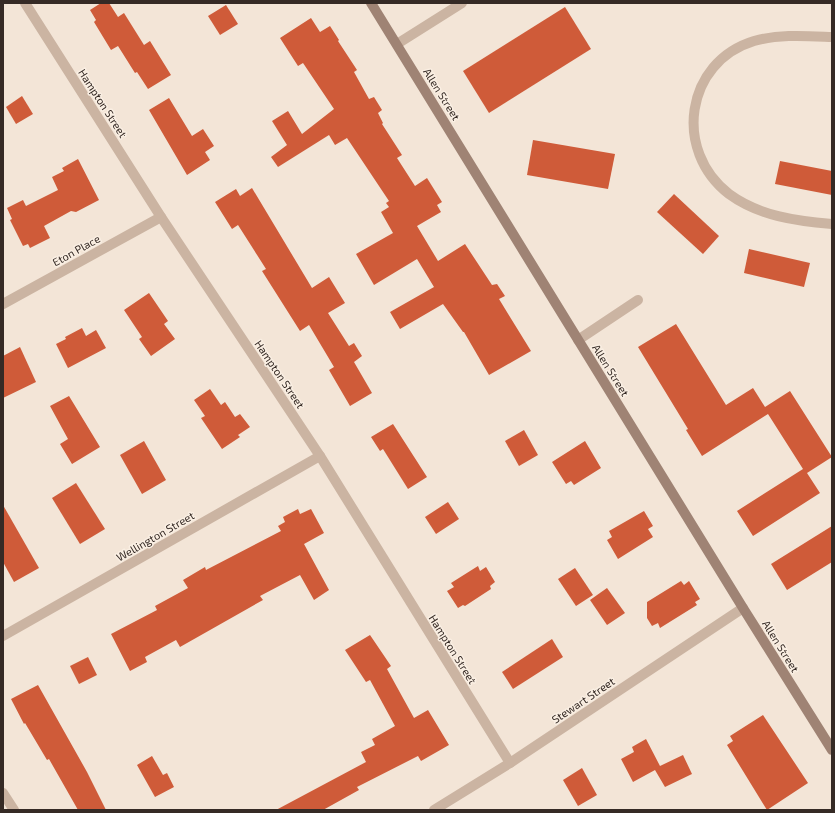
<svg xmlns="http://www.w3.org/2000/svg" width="835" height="813" font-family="'Exo 2',sans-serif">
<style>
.building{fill:#cf5b39}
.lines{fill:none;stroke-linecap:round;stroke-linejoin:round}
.lane{stroke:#cbb4a2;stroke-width:10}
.street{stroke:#cbb4a2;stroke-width:10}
.secondary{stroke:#9f8374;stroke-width:10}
.labels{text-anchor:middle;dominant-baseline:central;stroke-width:3;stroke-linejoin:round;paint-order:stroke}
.street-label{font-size:11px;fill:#352a25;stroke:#faefe3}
</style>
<rect width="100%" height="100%" fill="#f3e5d7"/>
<g class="building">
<path d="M 101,3 L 109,3 L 118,17 L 124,13 L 144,45 L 150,41 L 171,75 L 148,89 L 137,72 L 135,73 L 118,46 L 111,50 L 94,22 L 96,20 L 90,10 Z"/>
<path d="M 226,5 L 238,24 L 220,35 L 208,16 Z"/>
<path d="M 565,7 L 591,49 L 489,113 L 463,71 Z"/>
<path d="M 311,18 L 320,32 L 330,26 L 339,40 L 338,41 L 357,70 L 354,72 L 369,99 L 374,97 L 382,110 L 378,113 L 383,123 L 382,124 L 402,155 L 397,158 L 415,186 L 427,178 L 442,202 L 437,205 L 441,212 L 417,226 L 438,261 L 465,244 L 492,285 L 497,284 L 505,296 L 499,299 L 531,351 L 489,375 L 464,332 L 463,332 L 443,304 L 400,329 L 390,312 L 434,287 L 417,259 L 374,285 L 356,254 L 393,233 L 381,212 L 389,207 L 386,203 L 389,201 L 347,138 L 335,145 L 329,135 L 278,167 L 271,157 L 287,145 L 272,121 L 288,111 L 302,134 L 334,109 L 303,63 L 298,66 L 280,38 Z"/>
<path d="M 22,96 L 33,114 L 16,124 L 6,107 Z"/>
<path d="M 169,98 L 192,136 L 203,129 L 214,146 L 205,152 L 210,160 L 187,175 L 149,110 Z"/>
<path d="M 533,140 L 615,154 L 608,189 L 527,175 Z"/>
<path d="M 78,159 L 99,200 L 76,212 L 71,211 L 44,226 L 50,238 L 30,248 L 28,244 L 23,246 L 10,220 L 12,219 L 7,208 L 23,200 L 26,206 L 58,190 L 52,177 L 64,171 L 62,168 Z"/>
<path d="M 780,161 L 832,171 L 832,195 L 775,184 Z"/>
<path d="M 252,188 L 312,288 L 329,277 L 345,303 L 328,313 L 349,346 L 354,343 L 362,356 L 354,362 L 372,393 L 350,406 L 329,370 L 334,367 L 309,325 L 300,331 L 262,271 L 266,269 L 238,225 L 232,229 L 215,202 L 236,189 L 240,196 Z"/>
<path d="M 674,194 L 719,236 L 703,254 L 657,212 Z"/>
<path d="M 749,249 L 810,263 L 804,287 L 744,273 Z"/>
<path d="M 149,293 L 168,321 L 164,324 L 175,339 L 151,356 L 139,339 L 142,337 L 124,310 Z"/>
<path d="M 676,324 L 726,405 L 753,388 L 765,407 L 790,391 L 832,457 L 807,473 L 820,493 L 753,536 L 737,511 L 803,469 L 768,414 L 702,456 L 686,430 L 688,429 L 638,347 Z"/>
<path d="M 82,328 L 86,336 L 96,330 L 106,348 L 68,368 L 56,344 L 66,339 L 65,337 Z"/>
<path d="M 20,347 L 36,382 L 3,398 L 3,356 Z"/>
<path d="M 210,389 L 221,405 L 225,402 L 235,417 L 240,414 L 250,427 L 238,435 L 240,437 L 222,449 L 201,418 L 205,416 L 194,400 Z"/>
<path d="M 69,396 L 100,447 L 72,464 L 60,444 L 68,439 L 50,406 Z"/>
<path d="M 393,424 L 427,477 L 408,489 L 383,449 L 380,451 L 371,437 Z"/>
<path d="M 524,430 L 538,455 L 519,466 L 505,441 Z"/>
<path d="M 144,441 L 166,480 L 142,494 L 120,455 Z"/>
<path d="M 585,441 L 601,468 L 574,485 L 571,481 L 566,484 L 552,462 Z"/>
<path d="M 76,483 L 105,529 L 80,544 L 52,498 Z"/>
<path d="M 448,502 L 459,519 L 436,534 L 425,517 Z"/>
<path d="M 3,505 L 39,568 L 14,582 L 3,562 Z"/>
<path d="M 298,509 L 300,514 L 311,509 L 324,533 L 304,544 L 329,590 L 314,600 L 300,575 L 260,596 L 263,600 L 180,647 L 176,640 L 145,657 L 147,662 L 130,671 L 111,634 L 157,610 L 155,606 L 188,588 L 183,580 L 205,567 L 206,570 L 281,531 L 278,526 L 285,522 L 283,517 Z"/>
<path d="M 644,511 L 653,526 L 648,529 L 653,537 L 618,559 L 607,540 L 612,537 L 609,531 Z"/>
<path d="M 832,526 L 832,562 L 787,590 L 771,564 Z"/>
<path d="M 478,566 L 480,571 L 486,567 L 495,582 L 490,586 L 491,589 L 465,606 L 463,605 L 458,608 L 447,591 L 454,587 L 451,583 Z"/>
<path d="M 575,568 L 593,595 L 576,606 L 558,579 Z"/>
<path d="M 681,581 L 684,585 L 689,581 L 700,599 L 695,602 L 697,605 L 660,628 L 658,623 L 652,626 L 647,618 L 647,602 Z"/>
<path d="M 607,588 L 625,613 L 607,625 L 590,600 Z"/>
<path d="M 370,635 L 391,666 L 387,669 L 414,718 L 428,710 L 449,745 L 421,761 L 418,756 L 357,787 L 359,790 L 323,810 L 276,810 L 366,762 L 361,752 L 375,745 L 372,739 L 395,726 L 370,680 L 366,682 L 345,650 Z"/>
<path d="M 552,639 L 563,657 L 513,689 L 502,672 Z"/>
<path d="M 88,657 L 97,675 L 79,684 L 70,666 Z"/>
<path d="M 38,685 L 87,772 L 106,810 L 78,810 L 49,759 L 47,760 L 25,723 L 24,724 L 11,699 Z"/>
<path d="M 763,715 L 808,783 L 767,810 L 727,745 L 733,741 L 730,736 Z"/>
<path d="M 646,739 L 660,766 L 683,755 L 692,774 L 665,787 L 655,770 L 633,782 L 621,759 L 634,752 L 632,747 Z"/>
<path d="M 152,756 L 163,775 L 167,773 L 174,787 L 155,797 L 137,765 Z"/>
<path d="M 582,768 L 597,795 L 578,806 L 563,780 Z"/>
</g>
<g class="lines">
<path class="lane" d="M 578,340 L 638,300"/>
<g class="street">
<path d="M 25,3 L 161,217 L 320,456 L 510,763"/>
<path d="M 832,37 C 806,36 779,34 754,41 C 685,62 673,151 729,194 C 759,216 796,221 832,224"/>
<path d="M 397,44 L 462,3"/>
<path d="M 3,304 L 161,217"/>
<path d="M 3,636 L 320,456"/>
<path d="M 3,793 L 14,810"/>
<path d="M 434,810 L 510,763 L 743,608"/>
</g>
<path class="secondary" d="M 371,3 L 743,608 L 832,750"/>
</g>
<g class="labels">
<g class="street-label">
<text transform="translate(442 94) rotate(58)">Allen Street</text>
<text transform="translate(103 103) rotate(57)">Hampton Street</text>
<text transform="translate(76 250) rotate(-29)">Eton Place</text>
<text transform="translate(611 370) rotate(58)">Allen Street</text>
<text transform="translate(280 374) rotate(56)">Hampton Street</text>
<text transform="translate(155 536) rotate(-30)">Wellington Street</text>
<text transform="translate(781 646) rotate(58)">Allen Street</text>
<text transform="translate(453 649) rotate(58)">Hampton Street</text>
<text transform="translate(583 700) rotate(-34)">Stewart Street</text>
</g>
</g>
<rect width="835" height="813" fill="none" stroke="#352a25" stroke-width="8"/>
</svg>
